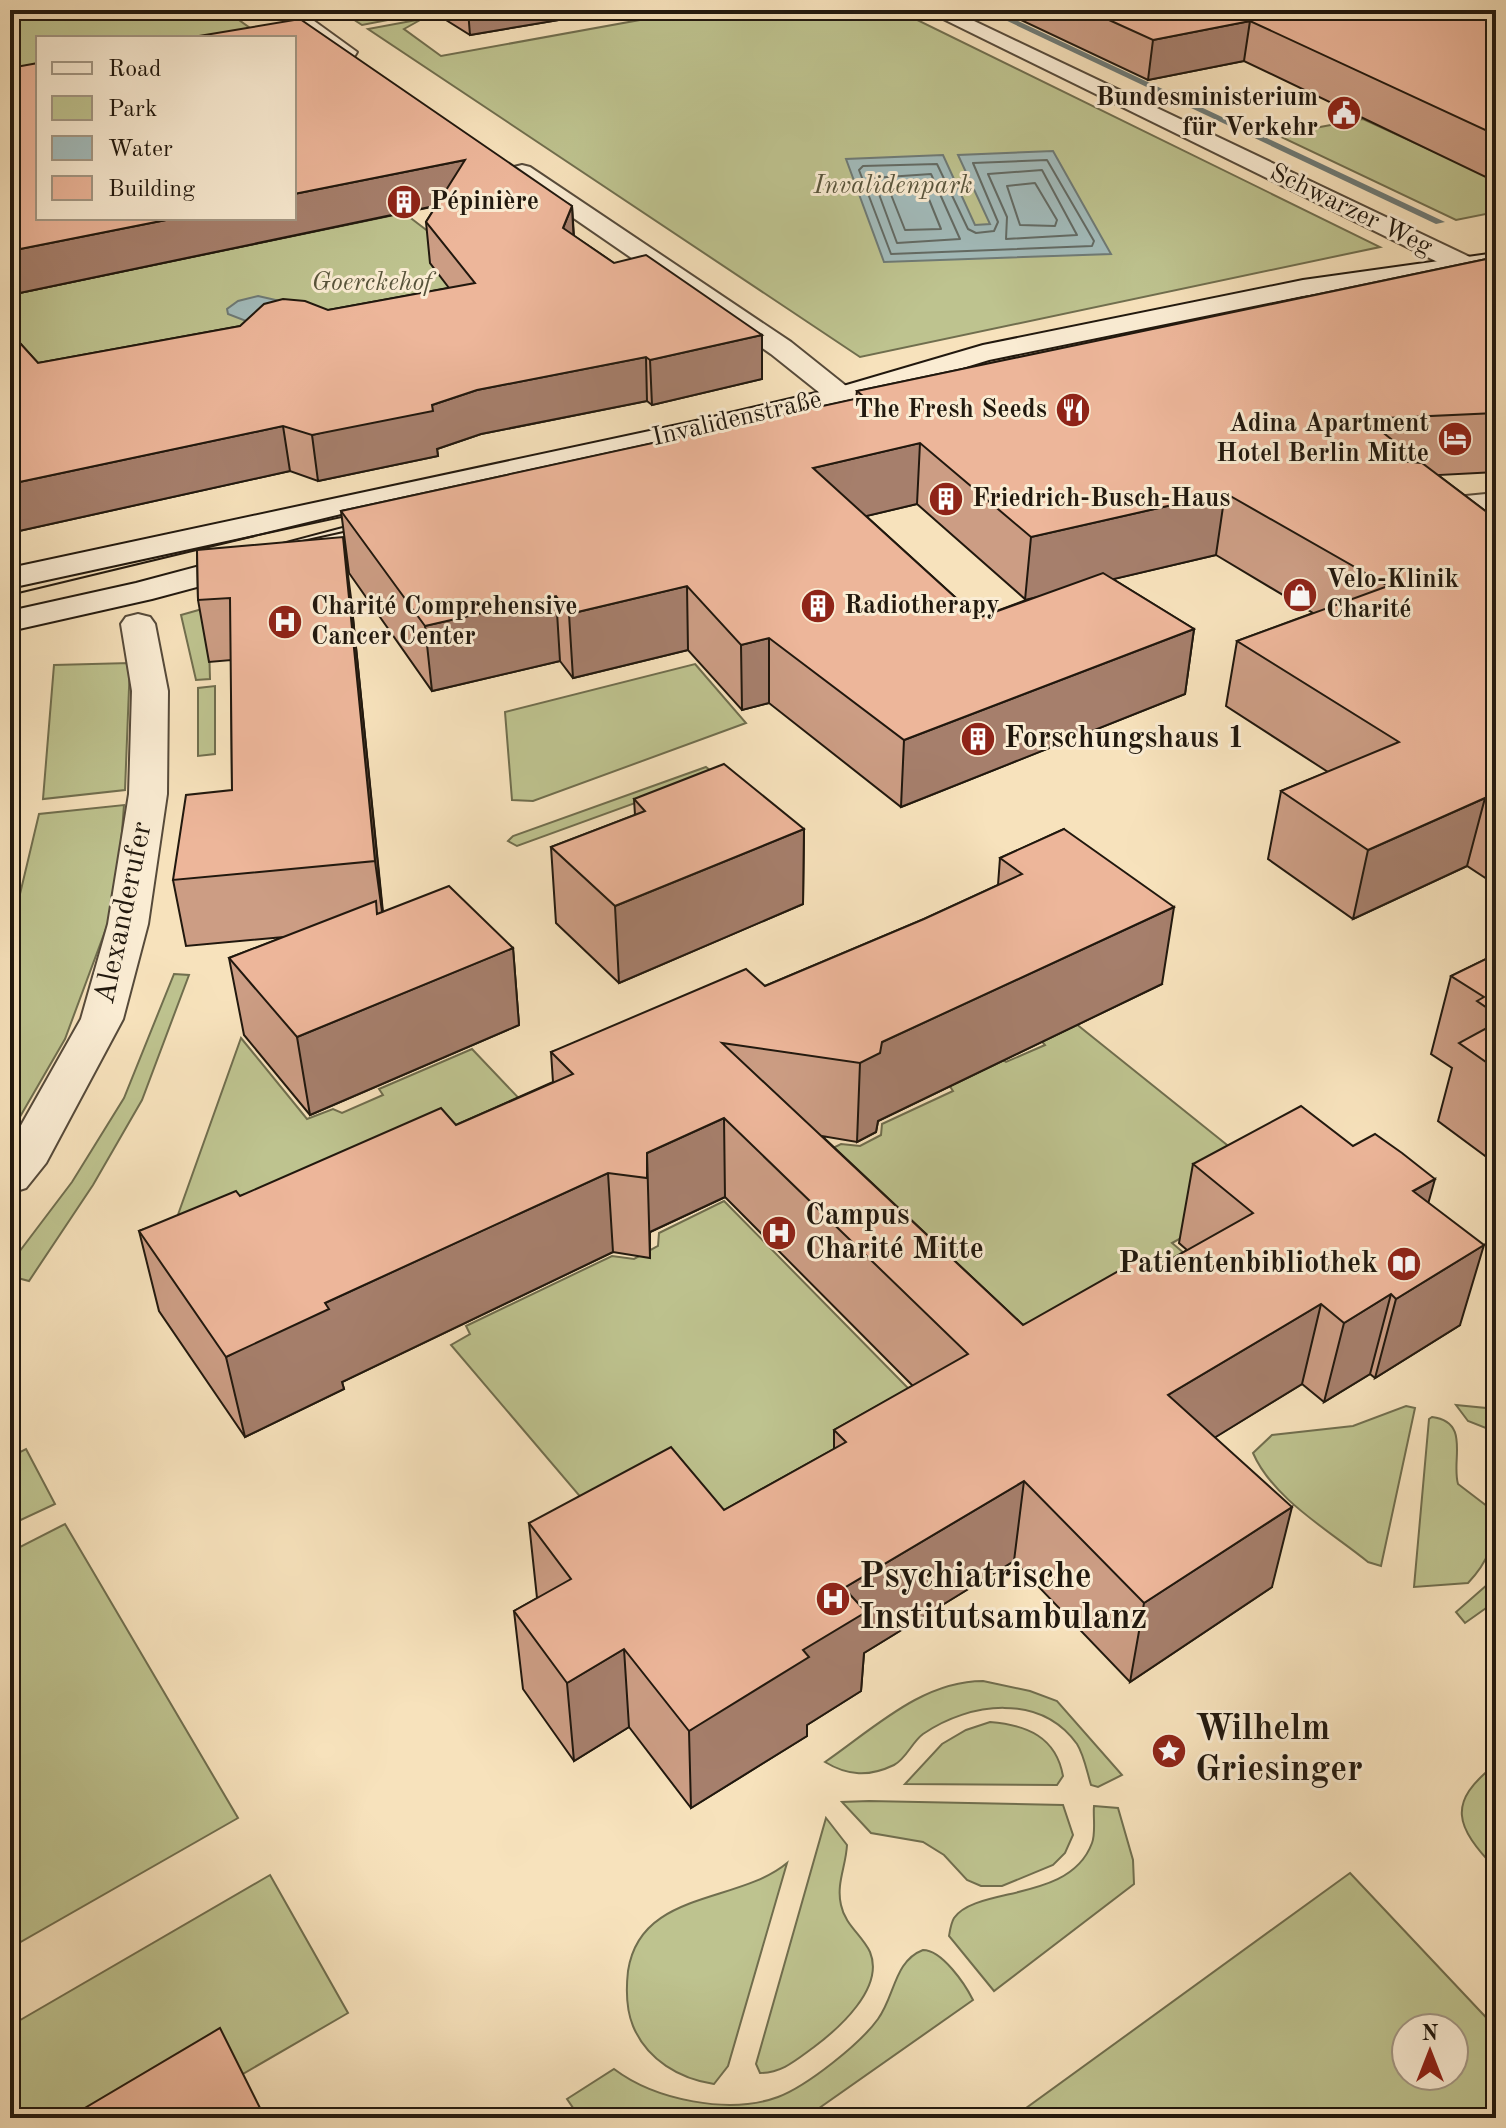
<svg xmlns="http://www.w3.org/2000/svg" width="1506" height="2128" font-family="'Old Standard TT',serif">
<style>
.green{fill:#bec38f;stroke:#706e4e;stroke-width:2;fill-rule:evenodd}
.water{fill:#a2bbbb;stroke:#6e7a76;stroke-width:2}
.lines{fill:none;stroke-linecap:round;stroke-linejoin:round}
.shore{stroke:#626a64;stroke-width:2}
.stream{fill:#6e7a76;fill-rule:evenodd}
.minor-casing{stroke:#564a3a;stroke-width:4}
.secondary-casing{stroke:#21180e;stroke-width:4}
.minor{fill:#faecd3;fill-rule:evenodd}
.secondary{fill:#faecd3;fill-rule:evenodd}
.tram{stroke:#21180e;stroke-width:2}
.wall{fill:#cc9d84;stroke:#21180e;stroke-width:2;fill-rule:evenodd}
.shaded-wall{fill:#a67f6c;stroke:#21180e;stroke-width:2}
.building{fill:#edb69a;stroke:#21180e;stroke-width:2}
.labels{text-anchor:middle;dominant-baseline:central;stroke-width:6;stroke-linejoin:round;paint-order:stroke}
.far-poi-label{font-size:26px;font-weight:bold;fill:#21180e;stroke:#faecd3;text-anchor:start}
.far-park-label{font-size:26px;font-style:italic;fill:#58543b;stroke:#faecd3}
.far-street-label{font-size:26px;fill:#21180e;stroke:#faecd3}
.poi-label{font-size:30px;font-weight:bold;fill:#21180e;stroke:#faecd3;text-anchor:start}
.street-label{font-size:30px;fill:#21180e;stroke:#faecd3}
.near-poi-label{font-size:36px;font-weight:bold;fill:#21180e;stroke:#faecd3;text-anchor:start}
</style>
<rect width="100%" height="100%" fill="#f7e2bc"/>
<filter id="stains"><feTurbulence type="fractalNoise" baseFrequency=".0025" numOctaves="4"/><feColorMatrix values="0 0 0 0 .2 0 0 0 0 .09 0 0 0 0 .02 0 0 0 .5 -.17"/></filter>
<radialGradient id="worn" r=".72"><stop offset=".6" stop-color="#630" stop-opacity="0"/><stop offset="1" stop-color="#630" stop-opacity=".3"/></radialGradient>
<g class="green">
<path d="M 10,10 L 225,10 L 264,38 L 38,38 L 38,94 L 10,99 Z"/>
<path d="M 339,10 L 440,10 L 362,25 Z"/>
<path d="M 695,10 L 897,10 L 1380,247 L 860,357 L 368,29 L 422,19 L 404,29 L 441,56 Z"/>
<path d="M 1363,119 L 1496,180 L 1496,212 L 1456,220 L 1277,135 Z"/>
<path d="M 404,213 L 450,248 L 477,286 L 48,407 L 10,364 L 10,295 Z"/>
<path d="M 234,600 L 208,611 L 210,679 L 196,680 L 181,615 Z"/>
<path d="M 130,663 L 125,790 L 43,799 L 54,665 Z"/>
<path d="M 695,664 L 746,723 L 533,801 L 512,800 L 505,712 Z"/>
<path d="M 215,686 L 215,754 L 198,756 L 198,688 Z"/>
<path d="M 706,767 L 715,774 L 517,846 L 508,841 L 513,836 Z"/>
<path d="M 124,805 L 117,899 L 65,1039 L 10,1134 L 10,936 L 39,814 Z"/>
<path d="M 174,974 L 189,975 L 142,1100 L 93,1185 L 29,1281 L 10,1276 L 10,1264 L 72,1182 L 124,1098 Z"/>
<path d="M 1075,1023 L 1277,1185 L 1172,1243 L 1230,1292 L 1044,1382 L 782,1173 L 841,1144 L 860,1146 L 881,1135 L 882,1124 L 953,1091 L 949,1085 L 1001,1059 L 1006,1062 L 1045,1045 L 1039,1038 Z"/>
<path d="M 241,1038 L 307,1119 L 333,1109 L 342,1113 L 383,1095 L 379,1089 L 472,1049 L 570,1152 L 154,1282 Z"/>
<path d="M 724,1201 L 964,1445 L 624,1548 L 451,1345 L 470,1334 L 466,1326 L 612,1256 L 634,1259 L 658,1246 L 659,1233 Z"/>
<path d="M 1456,1405 L 1496,1409 L 1496,1432 L 1468,1421 Z"/>
<path d="M 1406,1406 L 1415,1408 L 1381,1566 L 1368,1562 C 1330,1531 1273,1499 1253,1453 L 1272,1435 L 1353,1426 Z"/>
<path d="M 1432,1417 C 1471,1422 1451,1460 1458,1484 L 1496,1513 C 1496,1541 1488,1562 1468,1583 L 1414,1587 L 1429,1419 Z"/>
<path d="M 26,1449 L 55,1504 L 10,1525 L 10,1457 Z"/>
<path d="M 65,1524 L 238,1818 L 10,1948 L 10,1552 Z"/>
<path d="M 1496,1577 L 1496,1601 L 1465,1623 L 1456,1612 Z"/>
<path d="M 983,1681 L 1030,1691 L 1057,1701 L 1122,1775 L 1098,1787 L 1091,1785 C 1087,1772 1084,1755 1077,1744 C 1040,1693 970,1702 923,1734 C 912,1742 906,1759 894,1765 C 869,1777 848,1776 825,1762 C 873,1729 922,1681 983,1681 Z"/>
<path d="M 990,1722 C 1027,1725 1056,1737 1063,1776 L 1057,1785 L 905,1784 L 942,1744 L 966,1730 Z"/>
<path d="M 1496,1764 L 1496,1869 C 1455,1826 1446,1803 1496,1764 Z"/>
<path d="M 869,1801 L 1063,1805 L 1073,1835 L 1065,1853 L 1053,1865 L 1002,1886 L 981,1886 L 967,1880 L 944,1855 L 923,1842 L 871,1833 L 842,1802 Z"/>
<path d="M 1094,1806 L 1118,1808 L 1133,1860 L 1134,1884 L 994,1991 L 949,1936 C 950,1930 951,1923 954,1918 C 976,1886 1070,1903 1092,1843 C 1096,1833 1093,1817 1094,1806 Z"/>
<path d="M 826,1818 L 847,1845 C 846,1866 836,1884 841,1905 C 845,1925 862,1935 870,1952 C 885,1988 838,2029 814,2047 C 796,2060 782,2073 760,2073 L 756,2064 Z"/>
<path d="M 787,1863 L 728,2066 L 714,2084 C 680,2079 647,2060 633,2026 C 626,2009 626,1989 628,1971 C 640,1890 738,1904 787,1863 Z"/>
<path d="M 1350,1873 L 1496,2028 L 1496,2118 L 1040,2118 L 1022,2111 ZM 1406,2028 L 1454,2028 L 1454,2076 L 1406,2076 Z"/>
<path d="M 270,1875 L 348,2013 L 167,2118 L 10,2118 L 10,2026 Z"/>
<path d="M 923,1950 C 942,1950 965,1984 973,2000 L 805,2118 L 580,2118 L 567,2099 L 614,2069 C 655,2100 729,2115 778,2097 C 807,2086 860,2044 878,2019 C 895,1996 894,1961 923,1950 Z"/>
</g>
<g class="water">
<path d="M 1053,151 L 1111,254 L 884,262 L 846,159 L 943,155 L 975,225 L 990,224 L 958,155 Z"/>
<path d="M 258,296 L 289,303 L 246,321 L 228,314 L 227,309 L 238,301 Z"/>
</g>
<g class="lines">
<g class="shore">
<path d="M 1047,160 L 1094,241 L 1092,246 L 891,254 L 859,170 L 863,166 L 937,164 L 968,229 L 976,233 L 994,231 L 998,222 L 973,163 Z"/>
<path d="M 1042,170 L 1077,235 L 1006,239 L 1007,217 L 988,174 Z"/>
<path d="M 931,174 L 960,239 L 897,243 L 873,178 Z"/>
<path d="M 1035,183 L 1057,220 L 1055,226 L 1020,225 L 1007,186 Z"/>
<path d="M 894,187 L 924,187 L 941,229 L 905,230 L 890,192 Z"/>
</g>
<path class="stream" d="M 984,10 L 995,10 L 1445,222 L 1436,224 Z"/>
<g class="minor-casing">
<g id="minor">
<path d="M 276,10 L 299,10 L 357,52 L 354,57 L 338,57 Z"/>
<path d="M 925,10 L 951,10 L 1474,259 L 1478,265 L 1474,271 L 1456,271 Z"/>
<path d="M 522,165 L 530,167 L 791,342 L 880,413 L 885,419 L 880,425 L 860,425 L 771,354 L 514,177 L 510,172 L 514,167 Z"/>
<path d="M 1496,493 L 1496,511 L 1415,519 L 1404,517 L 1399,510 L 1404,503 L 1415,501 Z"/>
<path d="M 138,614 L 150,617 L 155,624 L 168,691 L 167,794 L 148,924 L 123,1019 L 46,1163 L 26,1188 L 10,1193 L 10,1145 L 81,1019 L 108,924 L 129,794 L 132,691 L 121,624 L 126,617 Z"/>
</g>
</g>
<g class="secondary-casing">
<g id="secondary">
<path d="M 1496,253 L 1496,269 L 1303,296 L 989,360 L 851,402 L 687,441 L 10,588 L 10,568 L 687,423 L 833,389 L 983,345 L 1303,280 Z"/>
<path d="M 403,512 L 414,515 L 419,522 L 414,529 L 152,599 L 10,631 L 10,611 L 136,583 Z"/>
</g>
</g>
<use href="#minor" class="minor"/>
<use href="#secondary" class="secondary"/>
<g class="tram">
<path d="M 280,546 L 366,527"/>
<path d="M 10,595 L 362,510"/>
</g>
</g>
<g class="wall">
<path d="M 430,10 L 570,10 L 571,18 L 470,35 Z"/>
<path d="M 1000,10 L 1496,10 L 1496,182 L 1244,61 L 1148,80 Z"/>
<path d="M 294,38 L 572,206 L 574,236 L 614,263 L 762,335 L 762,379 L 652,405 L 647,401 L 481,434 L 437,449 L 438,456 L 318,481 L 290,471 L 10,533 L 10,332 L 38,363 L 449,288 L 430,263 L 426,222 L 436,206 L 10,295 L 10,68 Z"/>
<path d="M 1496,257 L 1496,472 L 1438,475 L 1496,519 L 1496,885 L 1467,866 L 1353,919 L 1268,859 L 1281,791 L 1328,772 L 1226,706 L 1237,641 L 1313,613 L 1216,555 L 1113,579 L 1194,629 L 1185,694 L 901,807 L 769,703 L 742,710 L 688,650 L 573,678 L 560,661 L 432,691 L 349,573 L 341,511 L 856,399 L 857,391 ZM 917,504 L 1026,600 L 978,618 L 866,516 Z"/>
<path d="M 197,550 L 351,598 L 383,912 L 513,948 L 519,1025 L 310,1115 L 244,1035 L 229,958 L 284,937 L 186,946 L 173,880 L 232,790 L 231,660 L 209,662 L 198,600 Z"/>
<path d="M 634,799 L 804,829 L 803,904 L 619,983 L 556,923 L 551,847 L 635,815 Z"/>
<path d="M 1064,829 L 1162,984 L 878,1121 L 876,1132 L 857,1142 L 822,1136 L 1023,1325 L 1157,1267 L 1187,1250 L 1179,1243 L 1193,1164 L 1428,1203 L 1460,1325 L 1375,1378 L 1370,1374 L 1324,1402 L 1302,1384 L 1215,1437 L 1272,1587 L 1130,1682 L 1014,1561 L 864,1653 L 861,1691 L 807,1725 L 807,1736 L 691,1808 L 629,1727 L 574,1761 L 523,1689 L 514,1611 L 537,1598 L 529,1523 L 724,1510 L 834,1449 L 834,1430 L 913,1386 L 725,1197 L 650,1232 L 650,1258 L 613,1252 L 342,1382 L 344,1389 L 245,1437 L 159,1311 L 139,1231 L 240,1196 L 456,1125 L 553,1082 L 551,1052 L 765,986 L 924,919 L 998,885 L 1000,858 Z"/>
<path d="M 1496,954 L 1496,1164 L 1438,1121 L 1452,1068 L 1431,1054 L 1451,976 Z"/>
</g>
<g class="shaded-wall">
<path d="M 468,10 L 570,10 L 571,18 L 470,35 Z"/>
<path d="M 1250,21 L 1244,61 L 1148,80 L 1153,40 Z"/>
<path d="M 465,160 L 468,199 L 10,295 L 10,251 L 176,218 L 294,218 L 294,194 Z"/>
<path d="M 572,206 L 574,246 L 563,228 Z"/>
<path d="M 762,335 L 762,379 L 652,405 L 650,360 Z"/>
<path d="M 646,357 L 647,401 L 481,434 L 437,449 L 438,456 L 318,481 L 312,435 L 432,405 L 477,390 Z"/>
<path d="M 283,426 L 290,471 L 10,533 L 10,484 Z"/>
<path d="M 920,443 L 917,504 L 812,529 L 813,468 Z"/>
<path d="M 1396,443 L 1384,504 L 1390,452 Z"/>
<path d="M 1225,493 L 1216,555 L 1025,600 L 1031,537 Z"/>
<path d="M 343,537 L 351,598 L 384,926 L 375,861 Z"/>
<path d="M 687,586 L 688,650 L 573,678 L 569,614 Z"/>
<path d="M 556,596 L 560,661 L 432,691 L 425,626 Z"/>
<path d="M 1194,629 L 1185,694 L 901,807 L 904,740 Z"/>
<path d="M 769,638 L 769,703 L 742,710 L 741,645 Z"/>
<path d="M 1485,798 L 1467,866 L 1353,919 L 1368,850 Z"/>
<path d="M 804,829 L 803,904 L 619,983 L 615,906 Z"/>
<path d="M 1174,907 L 1162,984 L 878,1121 L 876,1132 L 857,1142 L 860,1063 L 882,1042 Z"/>
<path d="M 513,948 L 519,1025 L 310,1115 L 297,1037 Z"/>
<path d="M 724,1118 L 725,1197 L 650,1232 L 650,1258 L 647,1153 Z"/>
<path d="M 608,1173 L 613,1252 L 342,1382 L 344,1389 L 245,1437 L 226,1357 L 325,1303 Z"/>
<path d="M 1435,1179 L 1413,1258 L 1413,1191 Z"/>
<path d="M 1484,1245 L 1460,1325 L 1375,1378 L 1396,1299 Z"/>
<path d="M 1391,1294 L 1370,1374 L 1324,1402 L 1344,1323 Z"/>
<path d="M 1321,1304 L 1302,1384 L 1154,1475 L 1168,1395 Z"/>
<path d="M 1024,1481 L 1014,1561 L 864,1653 L 861,1691 L 807,1725 L 807,1736 L 691,1808 L 689,1731 L 803,1650 L 844,1588 Z"/>
<path d="M 1292,1507 L 1272,1587 L 1130,1682 L 1144,1603 Z"/>
<path d="M 624,1649 L 629,1727 L 574,1761 L 567,1683 Z"/>
</g>
<g class="building">
<path d="M 1087,10 L 1496,10 L 1496,135 L 1250,21 L 1153,40 Z"/>
<path d="M 300,19 L 572,206 L 563,228 L 614,263 L 646,255 L 762,335 L 650,360 L 646,357 L 477,390 L 432,405 L 433,411 L 312,435 L 283,426 L 10,484 L 10,332 L 38,363 L 240,326 L 264,304 L 283,299 L 305,301 L 328,310 L 475,283 L 426,222 L 465,160 L 294,194 L 294,38 L 187,38 Z"/>
<path d="M 38,63 L 38,218 L 176,218 L 10,251 L 10,68 Z"/>
<path d="M 1496,257 L 1496,413 L 1366,419 L 1396,443 L 1390,452 L 1396,461 L 1422,463 L 1496,519 L 1496,805 L 1485,798 L 1368,850 L 1281,791 L 1399,742 L 1237,641 L 1388,586 L 1225,493 L 1031,537 L 920,443 L 813,468 L 978,618 L 1103,573 L 1194,629 L 904,740 L 769,638 L 741,645 L 687,586 L 569,614 L 556,596 L 425,626 L 341,511 L 864,397 L 857,391 Z"/>
<path d="M 343,537 L 375,861 L 173,880 L 186,795 L 232,790 L 230,598 L 198,600 L 197,550 Z"/>
<path d="M 724,764 L 804,829 L 615,906 L 551,847 L 645,811 L 634,799 Z"/>
<path d="M 1064,829 L 1174,907 L 882,1042 L 880,1053 L 860,1063 L 722,1043 L 1023,1325 L 1145,1256 L 1157,1267 L 1253,1213 L 1193,1164 L 1301,1106 L 1353,1146 L 1375,1134 L 1402,1153 L 1435,1179 L 1413,1191 L 1484,1245 L 1396,1299 L 1391,1294 L 1344,1323 L 1321,1304 L 1168,1395 L 1292,1507 L 1144,1603 L 1024,1481 L 844,1588 L 866,1612 L 803,1650 L 809,1657 L 689,1731 L 624,1649 L 567,1683 L 514,1611 L 571,1579 L 529,1523 L 671,1447 L 724,1510 L 846,1442 L 834,1430 L 968,1354 L 724,1118 L 647,1153 L 647,1178 L 608,1173 L 325,1303 L 329,1309 L 226,1357 L 139,1231 L 236,1191 L 240,1196 L 441,1108 L 456,1125 L 573,1074 L 551,1052 L 746,969 L 765,986 L 924,919 L 1022,874 L 1000,858 Z"/>
<path d="M 449,886 L 513,948 L 297,1037 L 229,958 L 376,901 L 377,914 Z"/>
<path d="M 1496,954 L 1496,1014 L 1477,1001 L 1484,997 L 1451,976 Z"/>
<path d="M 1496,1023 L 1496,1069 L 1459,1043 Z"/>
<path d="M 220,2028 L 265,2118 L 68,2118 Z"/>
</g>
<defs>
<g id="civic-disc" transform="scale(1.8)"><circle r="9.5" fill="#8f2418" stroke="#faecd3"/><path d="M-.6-6.5H3V-4.5H.6V-3L4-1V1h2V6H-6V1h2V-1L-.6-3ZM-1.2 2.5V6h2.4V2.5Z" fill="#fff"/></g>
<g id="building-disc" transform="scale(1.8)"><circle r="9.5" fill="#8f2418" stroke="#faecd3"/><path d="M-4-6H4V6H1V3H-1V6H-4ZM-2.5-4.3h1.7v1.8h-1.7ZM.8-4.3h1.7v1.8H.8ZM-2.5-1h1.7V.8h-1.7ZM.8-1h1.7V.8H.8Z" fill="#fff"/></g>
<g id="restaurant-disc" transform="scale(1.8)"><circle r="9.5" fill="#8f2418" stroke="#faecd3"/><path d="M-5-6h1v4h1v-4h1v4h1v-4h1v5L-1.5 .5V6h-2V.5L-5-1ZM5-6V6H3V1.5H1.5Q1.5-4 5-6Z" fill="#fff"/></g>
<g id="hotel-disc" transform="scale(1.8)"><circle r="9.5" fill="#8f2418" stroke="#faecd3"/><path d="M-6-4.5h1.5V1H6V5H4.5V3h-9V5H-6ZM-4 0a1.8 1.8 0 1 1 3.6 0ZM.5 0V-2.5h3Q6-2.5 6 0Z" fill="#fff"/></g>
<g id="shop-disc" transform="scale(1.8)"><circle r="9.5" fill="#8f2418" stroke="#faecd3"/><path d="M-5-2.5h2.3a2.7 3.5 0 0 1 5.4 0H5L5.5 6h-11ZM-1.5-2.5h3a1.5 2.3 0 0 0-3 0Z" fill="#fff"/></g>
<g id="hospital-disc" transform="scale(1.8)"><circle r="9.5" fill="#8f2418" stroke="#faecd3"/><path d="M-5-5h3v3.5h4V-5h3V5h-3V1.5h-4V5h-3Z" fill="#fff"/></g>
<g id="library-disc" transform="scale(1.8)"><circle r="9.5" fill="#8f2418" stroke="#faecd3"/><path d="M-6-4Q-3-5.5-.7-3.5V5Q-3 3-6 4ZM6-4Q3-5.5 .7-3.5V5Q3 3 6 4Z" fill="#fff"/></g>
<g id="sight-disc" transform="scale(1.8)"><circle r="9.5" fill="#8f2418" stroke="#faecd3"/><path d="M0-6L1.8-2.2L6-1.7L2.9 1.2L3.7 5.4L0 3.3L-3.7 5.4L-2.9 1.2L-6-1.7L-1.8-2.2Z" fill="#fff"/></g>
</defs>
<g fill-rule="evenodd">
<use href="#civic-disc" x="1344" y="113"/>
<use href="#building-disc" x="404" y="202"/>
<use href="#restaurant-disc" x="1073" y="410"/>
<use href="#hotel-disc" x="1455" y="439"/>
<use href="#building-disc" x="946" y="499"/>
<use href="#shop-disc" x="1300" y="595"/>
<use href="#building-disc" x="818" y="606"/>
<use href="#hospital-disc" x="285" y="622"/>
<use href="#building-disc" x="978" y="739"/>
<use href="#hospital-disc" x="779" y="1233"/>
<use href="#library-disc" x="1404" y="1264"/>
<use href="#hospital-disc" x="833" y="1599"/>
<use href="#sight-disc" x="1169" y="1751"/>
</g>
<g class="labels">
<g class="far-poi-label">
<text x="1318" y="98" text-anchor="end">Bundesministerium<tspan x="1318" dy="30">für Verkehr</tspan></text>
<text x="430" y="202">Pépinière</text>
<text x="1047" y="410" text-anchor="end">The Fresh Seeds</text>
<text x="1429" y="424" text-anchor="end">Adina Apartment<tspan x="1429" dy="30">Hotel Berlin Mitte</tspan></text>
<text x="972" y="499">Friedrich-Busch-Haus</text>
<text x="1326" y="580">Velo-Klinik<tspan x="1326" dy="30">Charité</tspan></text>
<text x="844" y="606">Radiotherapy</text>
<text x="311" y="607">Charité Comprehensive<tspan x="311" dy="30">Cancer Center</tspan></text>
</g>
<g class="far-park-label">
<text x="893" y="186">Invalidenpark</text>
<text x="372" y="283">Goerckehof</text>
</g>
<g class="far-street-label">
<text transform="translate(1351 210) rotate(26)">Schwarzer Weg</text>
<text transform="translate(737 419) rotate(-13)">Invalidenstraße</text>
</g>
<g class="poi-label">
<text x="1004" y="739">Forschungshaus 1</text>
<text x="805" y="1216">Campus<tspan x="805" dy="34">Charité Mitte</tspan></text>
<text x="1378" y="1264" text-anchor="end">Patientenbibliothek</text>
</g>
<g class="street-label">
<text transform="translate(124 913) rotate(-78)">Alexanderufer</text>
</g>
<g class="near-poi-label">
<text x="859" y="1578">Psychiatrische<tspan x="859" dy="41">Institutsambulanz</tspan></text>
<text x="1195" y="1730">Wilhelm<tspan x="1195" dy="41">Griesinger</tspan></text>
</g>
</g>
<rect width="1506" height="2128" fill="none" stroke="#f7e2bc" stroke-width="40"/>
<rect x="12" y="12" width="1482" height="2104" fill="none" stroke="#21180e" stroke-width="4"/>
<rect x="20" y="20" width="1466" height="2088" fill="none" stroke="#21180e" stroke-width="2"/>
<rect x="36" y="36" width="260" height="184" fill="#faecd3" stroke="#a39784" stroke-width="2"/>
<rect x="52" y="62" width="40" height="12" fill="#faecd3" stroke="#a39784" stroke-width="2"/>
<text x="108" y="76" font-size="24" fill="#21180e">Road</text>
<rect x="52" y="96" width="40" height="24" fill="#bec38f" stroke="#a39784" stroke-width="2"/>
<text x="108" y="116" font-size="24" fill="#21180e">Park</text>
<rect x="52" y="136" width="40" height="24" fill="#a2bbbb" stroke="#a39784" stroke-width="2"/>
<text x="108" y="156" font-size="24" fill="#21180e">Water</text>
<rect x="52" y="176" width="40" height="24" fill="#edb69a" stroke="#a39784" stroke-width="2"/>
<text x="108" y="196" font-size="24" fill="#21180e">Building</text>
<g transform="translate(1430 2052)"><circle r="38" fill="#faecd3" stroke="#a39784" stroke-width="2"/>
<path d="M0-6L14 30L0 20L-14 30Z" fill="#8f2418"/>
<text y="-12" font-size="22" font-weight="bold" text-anchor="middle" fill="#21180e">N</text>
</g>
<rect width="100%" height="100%" filter="url(#stains)"/>
<rect width="100%" height="100%" fill="url(#worn)"/>
</svg>
